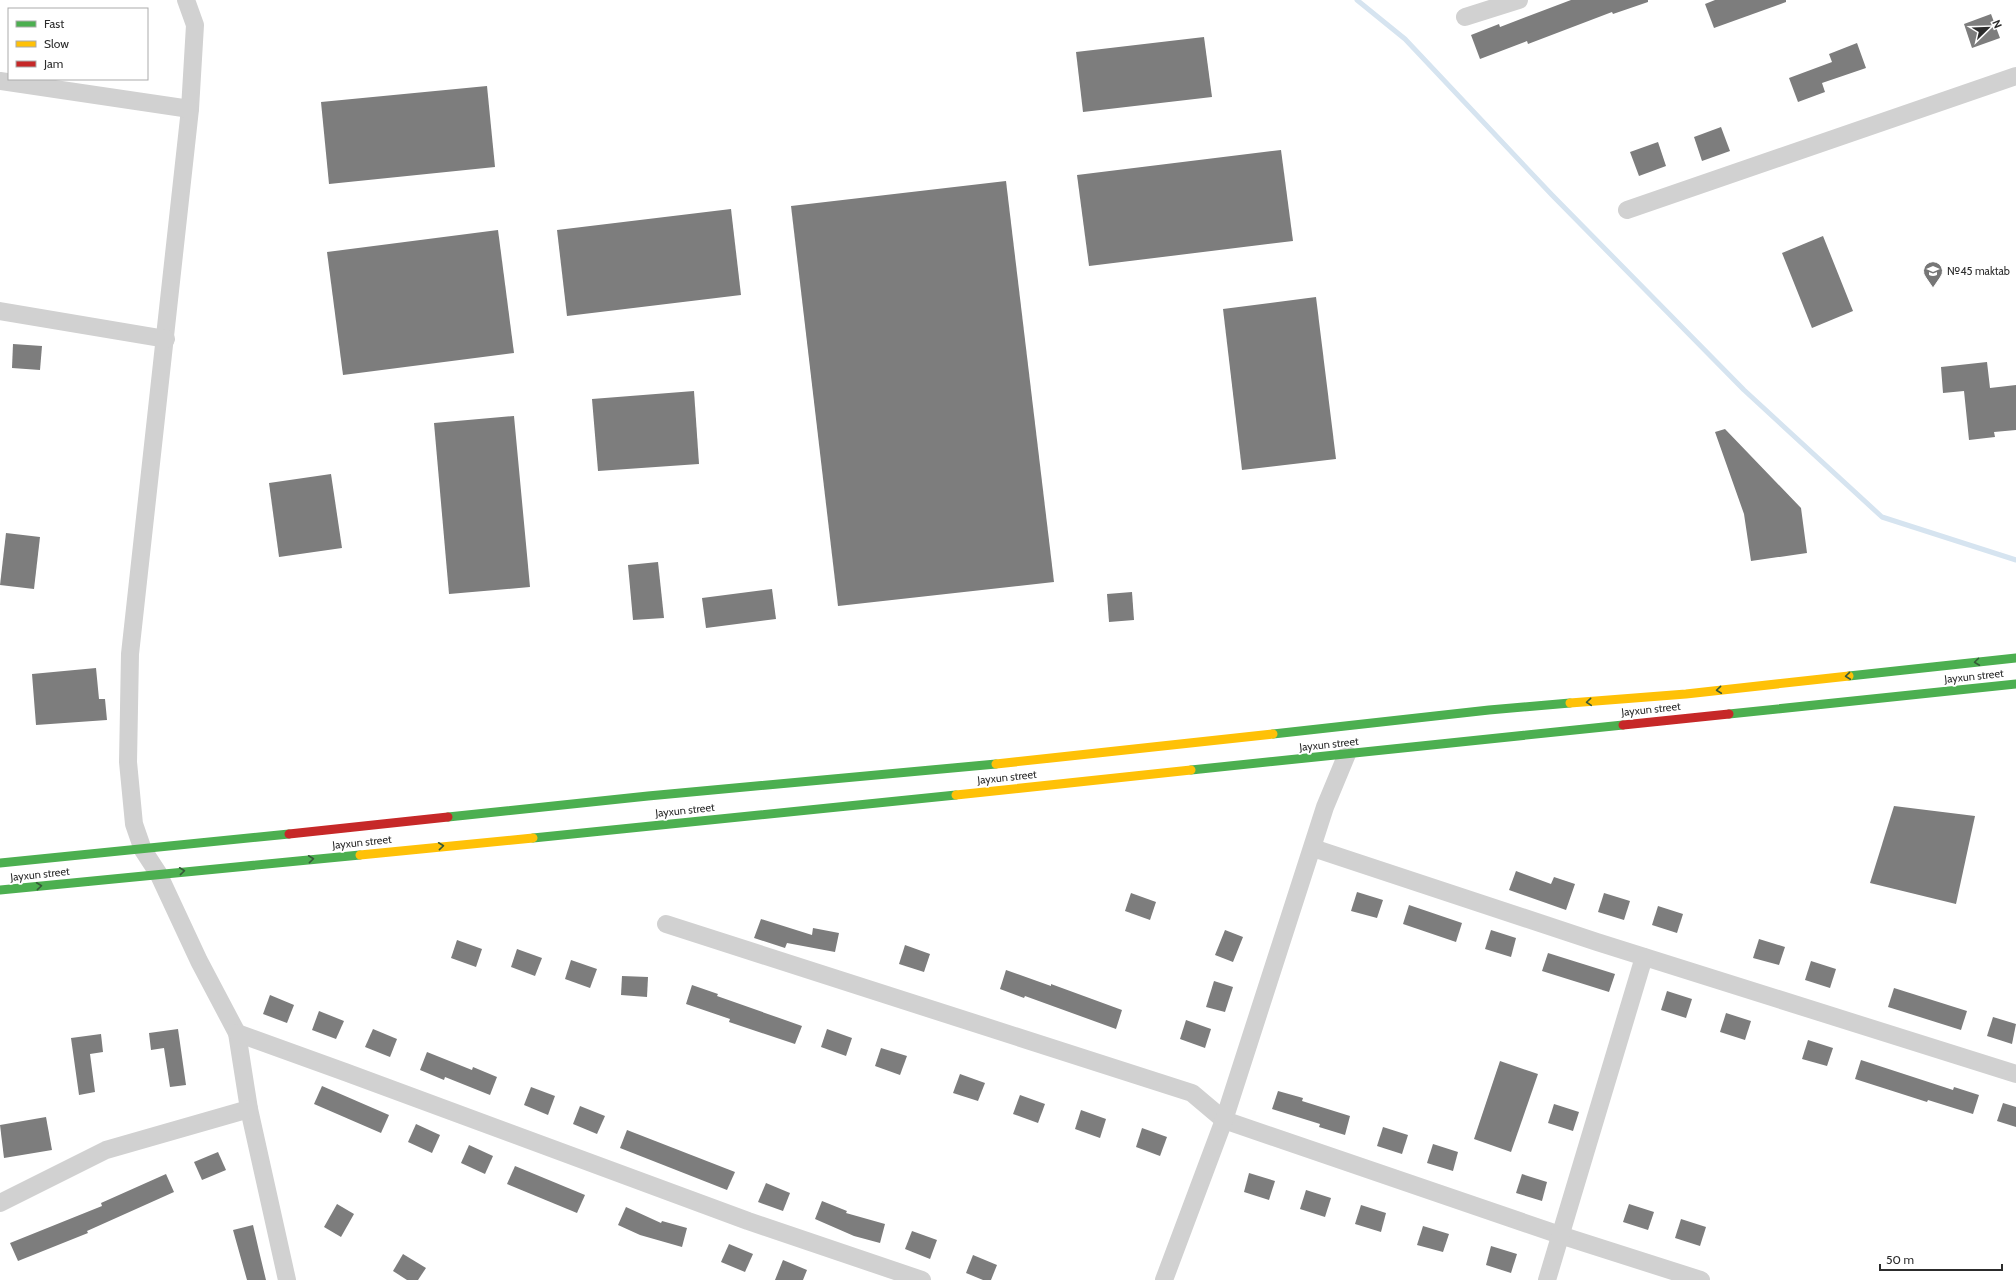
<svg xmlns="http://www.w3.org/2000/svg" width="2016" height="1280" font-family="Cabin,sans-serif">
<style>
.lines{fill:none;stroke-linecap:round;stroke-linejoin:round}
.stream{stroke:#d6e4f0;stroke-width:5}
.building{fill:#7d7d7d}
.street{stroke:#d1d1d1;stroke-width:18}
.fast{stroke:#4caf50;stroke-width:9}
.slow{stroke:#ffc107;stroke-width:9}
.jam{stroke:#c62828;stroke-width:9}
.oneway{stroke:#375a39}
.labels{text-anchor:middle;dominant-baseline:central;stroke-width:4;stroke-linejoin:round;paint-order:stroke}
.poi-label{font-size:11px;fill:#2c2c2c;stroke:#fff;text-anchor:start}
.street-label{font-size:11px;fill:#2c2c2c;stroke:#fff}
</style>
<rect width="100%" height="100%" fill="#fff"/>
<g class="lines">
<path class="stream" d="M 1357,0 L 1405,39 L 1552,195 L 1744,390 L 1882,517 L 2016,560"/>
</g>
<g class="building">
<path d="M 1571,0 L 1648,0 L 1648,2 L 1613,14 L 1612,12 L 1528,44 L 1527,41 L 1480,59 L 1471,35 L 1499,24 L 1500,27 Z"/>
<path d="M 1715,0 L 1786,0 L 1786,2 L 1714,28 L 1705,4 Z"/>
<path d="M 1991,14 L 2000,38 L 1972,48 L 1964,24 Z"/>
<path d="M 1204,37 L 1212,97 L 1083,112 L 1076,52 Z"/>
<path d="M 1857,43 L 1866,68 L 1822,83 L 1825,92 L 1798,102 L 1789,78 L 1832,62 L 1829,54 Z"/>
<path d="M 487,86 L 495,167 L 329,184 L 321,102 Z"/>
<path d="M 1721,127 L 1730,151 L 1702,161 L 1694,137 Z"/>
<path d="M 1658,142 L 1666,166 L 1639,176 L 1630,152 Z"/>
<path d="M 1281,150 L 1293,241 L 1089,266 L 1077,175 Z"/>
<path d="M 1006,181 L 1054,582 L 838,606 L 791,206 Z"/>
<path d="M 731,209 L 741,295 L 567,316 L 557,230 Z"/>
<path d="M 498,230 L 514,353 L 343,375 L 327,252 Z"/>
<path d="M 1823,236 L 1853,311 L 1812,328 L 1782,253 Z"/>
<path d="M 1316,297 L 1336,459 L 1242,470 L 1223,309 Z"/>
<path d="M 13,344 L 42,346 L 40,370 L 12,368 Z"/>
<path d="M 1987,362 L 1990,388 L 2016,385 L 2016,430 L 1994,432 L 1995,437 L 1969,440 L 1964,391 L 1943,393 L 1941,367 Z"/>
<path d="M 694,391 L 699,464 L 598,471 L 592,399 Z"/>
<path d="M 514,416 L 530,587 L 449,594 L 434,423 Z"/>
<path d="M 1725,429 L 1801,508 L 1807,553 L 1751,561 L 1744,514 L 1715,432 Z"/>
<path d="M 331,474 L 342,548 L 279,557 L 269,483 Z"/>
<path d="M 6,533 L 40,537 L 34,589 L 0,585 Z"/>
<path d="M 658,562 L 664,618 L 633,620 L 628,565 Z"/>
<path d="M 772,589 L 776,619 L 706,628 L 702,598 Z"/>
<path d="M 1132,592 L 1134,620 L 1109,622 L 1107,594 Z"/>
<path d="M 96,668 L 99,699 L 105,699 L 107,720 L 36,725 L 32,674 Z"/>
<path d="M 1894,806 L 1975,816 L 1956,904 L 1870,883 Z"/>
<path d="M 1516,871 L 1551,884 L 1554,877 L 1575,884 L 1566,910 L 1509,890 Z"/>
<path d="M 1357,892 L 1383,900 L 1377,918 L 1351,911 Z"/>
<path d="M 1131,893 L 1156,902 L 1150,920 L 1125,911 Z"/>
<path d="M 1604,893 L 1630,901 L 1624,920 L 1598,912 Z"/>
<path d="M 1409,905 L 1462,923 L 1456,942 L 1403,924 Z"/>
<path d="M 1658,906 L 1683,914 L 1677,933 L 1652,925 Z"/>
<path d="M 761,919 L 812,935 L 813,928 L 839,933 L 835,952 L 787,943 L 785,948 L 754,938 Z"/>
<path d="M 1225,930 L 1243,937 L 1233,962 L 1215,955 Z"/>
<path d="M 1491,930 L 1516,938 L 1511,957 L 1485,949 Z"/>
<path d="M 1759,939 L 1785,947 L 1779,965 L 1753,958 Z"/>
<path d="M 457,940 L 482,949 L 476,967 L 451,958 Z"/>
<path d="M 905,945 L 930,954 L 924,972 L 899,964 Z"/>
<path d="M 517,949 L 542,958 L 535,976 L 511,967 Z"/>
<path d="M 1548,953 L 1615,974 L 1609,992 L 1542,971 Z"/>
<path d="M 571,960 L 597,969 L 590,988 L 565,979 Z"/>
<path d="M 1811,961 L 1836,969 L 1830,988 L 1805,980 Z"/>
<path d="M 1006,970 L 1051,986 L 1051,984 L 1122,1010 L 1116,1029 L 1025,996 L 1024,998 L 1000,989 Z"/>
<path d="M 622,976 L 648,977 L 647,997 L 621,995 Z"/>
<path d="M 1214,981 L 1233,987 L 1225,1012 L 1206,1007 Z"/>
<path d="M 692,985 L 718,994 L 717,996 L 802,1026 L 795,1044 L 729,1022 L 730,1019 L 686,1004 Z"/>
<path d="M 1894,988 L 1967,1011 L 1961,1030 L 1888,1007 Z"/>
<path d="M 1667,991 L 1692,999 L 1686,1018 L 1661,1010 Z"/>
<path d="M 270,995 L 294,1005 L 287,1023 L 263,1014 Z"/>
<path d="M 319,1011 L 344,1021 L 336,1039 L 312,1030 Z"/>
<path d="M 1726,1013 L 1751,1021 L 1745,1040 L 1720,1032 Z"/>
<path d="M 1993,1017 L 2016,1024 L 2012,1044 L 1987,1036 Z"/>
<path d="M 1186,1020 L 1211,1029 L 1205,1048 L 1180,1039 Z"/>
<path d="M 178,1029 L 186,1085 L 170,1087 L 164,1048 L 151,1050 L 149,1033 Z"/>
<path d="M 373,1029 L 397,1039 L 390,1057 L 365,1047 Z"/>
<path d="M 827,1029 L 852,1038 L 846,1056 L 821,1047 Z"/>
<path d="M 101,1034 L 103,1052 L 90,1054 L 95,1092 L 79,1095 L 71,1038 Z"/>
<path d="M 1808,1040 L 1833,1048 L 1827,1066 L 1802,1059 Z"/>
<path d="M 881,1048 L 907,1056 L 900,1075 L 875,1066 Z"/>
<path d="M 427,1052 L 472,1070 L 473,1067 L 497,1077 L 490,1095 L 445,1077 L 444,1080 L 420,1070 Z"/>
<path d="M 1861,1060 L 1953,1090 L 1954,1087 L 1979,1095 L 1973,1114 L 1928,1100 L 1927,1102 L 1855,1079 Z"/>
<path d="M 1500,1061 L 1538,1074 L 1511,1152 L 1474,1139 Z"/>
<path d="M 960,1074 L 985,1083 L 978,1101 L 953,1093 Z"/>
<path d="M 322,1086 L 389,1115 L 381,1133 L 314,1104 Z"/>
<path d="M 531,1087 L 555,1096 L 548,1115 L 524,1105 Z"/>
<path d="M 1278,1091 L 1303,1098 L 1302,1101 L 1350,1116 L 1345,1135 L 1319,1127 L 1320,1124 L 1272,1109 Z"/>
<path d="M 1020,1095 L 1045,1104 L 1038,1123 L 1013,1114 Z"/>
<path d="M 2003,1103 L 2016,1107 L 2016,1127 L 1997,1121 Z"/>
<path d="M 1554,1104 L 1579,1112 L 1573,1131 L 1548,1123 Z"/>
<path d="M 580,1106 L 605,1116 L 597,1134 L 573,1124 Z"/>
<path d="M 1081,1110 L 1106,1119 L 1100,1138 L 1075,1129 Z"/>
<path d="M 46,1117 L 52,1150 L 4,1158 L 0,1125 Z"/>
<path d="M 416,1124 L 440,1135 L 432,1153 L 408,1142 Z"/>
<path d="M 1383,1127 L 1408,1135 L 1402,1154 L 1377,1146 Z"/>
<path d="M 1142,1128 L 1167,1137 L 1160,1156 L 1136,1147 Z"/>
<path d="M 627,1130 L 735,1172 L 727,1190 L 620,1148 Z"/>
<path d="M 1433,1144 L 1458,1152 L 1453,1171 L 1427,1163 Z"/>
<path d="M 469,1145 L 493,1156 L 485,1174 L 461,1163 Z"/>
<path d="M 218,1152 L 226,1170 L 202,1180 L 194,1162 Z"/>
<path d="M 515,1166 L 585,1195 L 577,1213 L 507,1184 Z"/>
<path d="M 1249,1173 L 1275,1181 L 1269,1200 L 1244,1192 Z"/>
<path d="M 166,1174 L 174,1192 L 87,1231 L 88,1233 L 18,1261 L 10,1243 L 102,1206 L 101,1203 Z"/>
<path d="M 1522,1174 L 1547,1182 L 1542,1201 L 1516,1193 Z"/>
<path d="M 766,1183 L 790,1193 L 783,1211 L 758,1202 Z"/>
<path d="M 1306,1190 L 1331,1198 L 1325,1217 L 1300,1209 Z"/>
<path d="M 822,1201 L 847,1211 L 846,1213 L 885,1224 L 880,1243 L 854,1236 L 815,1219 Z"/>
<path d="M 337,1204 L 354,1214 L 341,1237 L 324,1227 Z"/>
<path d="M 1629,1204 L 1654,1212 L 1648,1230 L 1623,1222 Z"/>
<path d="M 1361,1205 L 1386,1213 L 1381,1232 L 1355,1224 Z"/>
<path d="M 626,1207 L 661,1223 L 662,1221 L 687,1228 L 682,1247 L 640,1235 L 618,1225 Z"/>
<path d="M 1681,1219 L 1706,1227 L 1700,1246 L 1675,1238 Z"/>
<path d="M 253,1225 L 259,1251 L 266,1280 L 247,1280 L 233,1230 Z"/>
<path d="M 1423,1226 L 1449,1234 L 1443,1252 L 1417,1245 Z"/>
<path d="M 912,1231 L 937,1240 L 930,1259 L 905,1249 Z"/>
<path d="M 729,1244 L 753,1254 L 745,1272 L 721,1262 Z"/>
<path d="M 1491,1246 L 1517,1254 L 1511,1273 L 1486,1265 Z"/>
<path d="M 403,1254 L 426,1268 L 418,1280 L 407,1280 L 393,1271 Z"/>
<path d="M 973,1255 L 997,1265 L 991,1280 L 983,1280 L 966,1273 Z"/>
<path d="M 783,1260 L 807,1270 L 803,1280 L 775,1280 Z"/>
</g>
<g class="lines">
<g class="street">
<path d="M 186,0 L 195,25 L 190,109 L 130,654 L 128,762 L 134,824 L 143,850 L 158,873 L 199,961 L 237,1033 L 249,1109 L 287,1280"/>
<path d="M 1465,17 L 1519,0"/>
<path d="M 0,81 L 190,109"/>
<path d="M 1627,210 L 2016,76"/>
<path d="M 0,311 L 166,339"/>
<path d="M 1313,848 L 1597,942 L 2016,1074"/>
<path d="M 666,924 L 1192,1093 L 1224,1120 L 1560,1235 L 1701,1280"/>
<path d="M 237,1033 L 345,1072 L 748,1221 L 922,1280"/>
<path d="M 0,1203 L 106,1150 L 249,1109"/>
<path d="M 1164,1280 L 1224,1120 L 1325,807 L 1347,754"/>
<path d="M 1547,1280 L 1644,957"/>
</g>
<g class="fast">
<path d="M 1849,676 L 2016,658"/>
<path d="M 1729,714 L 2016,684"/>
<path d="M 1273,734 L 1489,710 L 1570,703"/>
<path d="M 1191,770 L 1623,725"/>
<path d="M 448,817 L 648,796 L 996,764"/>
<path d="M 533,838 L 956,795"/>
<path d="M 0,863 L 289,834"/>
<path d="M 0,890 L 360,855"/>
</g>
<g class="slow">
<path d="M 1570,703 L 1686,694 L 1849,676"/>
<path d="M 996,764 L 1273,734"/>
<path d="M 956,795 L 1191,770"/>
<path d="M 360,855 L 533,838"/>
</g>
<g class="jam">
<path d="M 1623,725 L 1729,714"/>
<path d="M 289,834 L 448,817"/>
</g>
</g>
<defs><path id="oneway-chevron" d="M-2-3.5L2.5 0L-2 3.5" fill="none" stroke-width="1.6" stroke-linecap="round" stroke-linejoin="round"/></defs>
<g class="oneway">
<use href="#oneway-chevron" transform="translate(1977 662) rotate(173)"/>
<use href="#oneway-chevron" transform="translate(1848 676) rotate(174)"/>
<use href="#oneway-chevron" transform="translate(1719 690) rotate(174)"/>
<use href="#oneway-chevron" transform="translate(1589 702) rotate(175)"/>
<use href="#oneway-chevron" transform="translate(441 846) rotate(-6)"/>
<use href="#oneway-chevron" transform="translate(311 859) rotate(-6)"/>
<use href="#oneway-chevron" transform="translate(182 871) rotate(-6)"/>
<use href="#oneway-chevron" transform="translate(39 886) rotate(-6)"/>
</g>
<defs>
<g id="school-pin" transform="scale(1)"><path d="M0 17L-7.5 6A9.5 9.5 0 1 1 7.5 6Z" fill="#767676" stroke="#fff"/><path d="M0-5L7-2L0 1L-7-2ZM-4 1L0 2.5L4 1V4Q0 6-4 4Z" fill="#fff"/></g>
</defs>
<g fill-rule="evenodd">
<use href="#school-pin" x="1933" y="271"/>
</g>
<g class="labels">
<g class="poi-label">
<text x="1947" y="271">№45 maktab</text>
</g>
<g class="street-label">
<text transform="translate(1974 676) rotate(-6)">Jayxun street</text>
<text transform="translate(1651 709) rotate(-6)">Jayxun street</text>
<text transform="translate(1329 744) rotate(-6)">Jayxun street</text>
<text transform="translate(1007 777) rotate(-6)">Jayxun street</text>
<text transform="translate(685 810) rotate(-6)">Jayxun street</text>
<text transform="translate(362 842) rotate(-6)">Jayxun street</text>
<text transform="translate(40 874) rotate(-6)">Jayxun street</text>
</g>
</g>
<rect x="8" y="8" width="140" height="72" fill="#ffffff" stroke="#ababab"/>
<rect x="16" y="21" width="20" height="6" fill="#4caf50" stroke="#ababab"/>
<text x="44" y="28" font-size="12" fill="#2c2c2c">Fast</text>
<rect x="16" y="41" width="20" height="6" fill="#ffc107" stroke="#ababab"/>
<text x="44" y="48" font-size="12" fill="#2c2c2c">Slow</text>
<rect x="16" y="61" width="20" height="6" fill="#c62828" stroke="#ababab"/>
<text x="44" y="68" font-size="12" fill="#2c2c2c">Jam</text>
<g transform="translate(1988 28) rotate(67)" stroke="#ffffff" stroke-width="3" paint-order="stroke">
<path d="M0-3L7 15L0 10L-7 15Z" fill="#2c2c2c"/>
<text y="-6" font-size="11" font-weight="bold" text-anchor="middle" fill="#2c2c2c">N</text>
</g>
<path d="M1880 1264v6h122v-6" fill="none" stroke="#2c2c2c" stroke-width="2"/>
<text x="1886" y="1264" font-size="12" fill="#2c2c2c" stroke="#ffffff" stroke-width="3" paint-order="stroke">50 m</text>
</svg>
